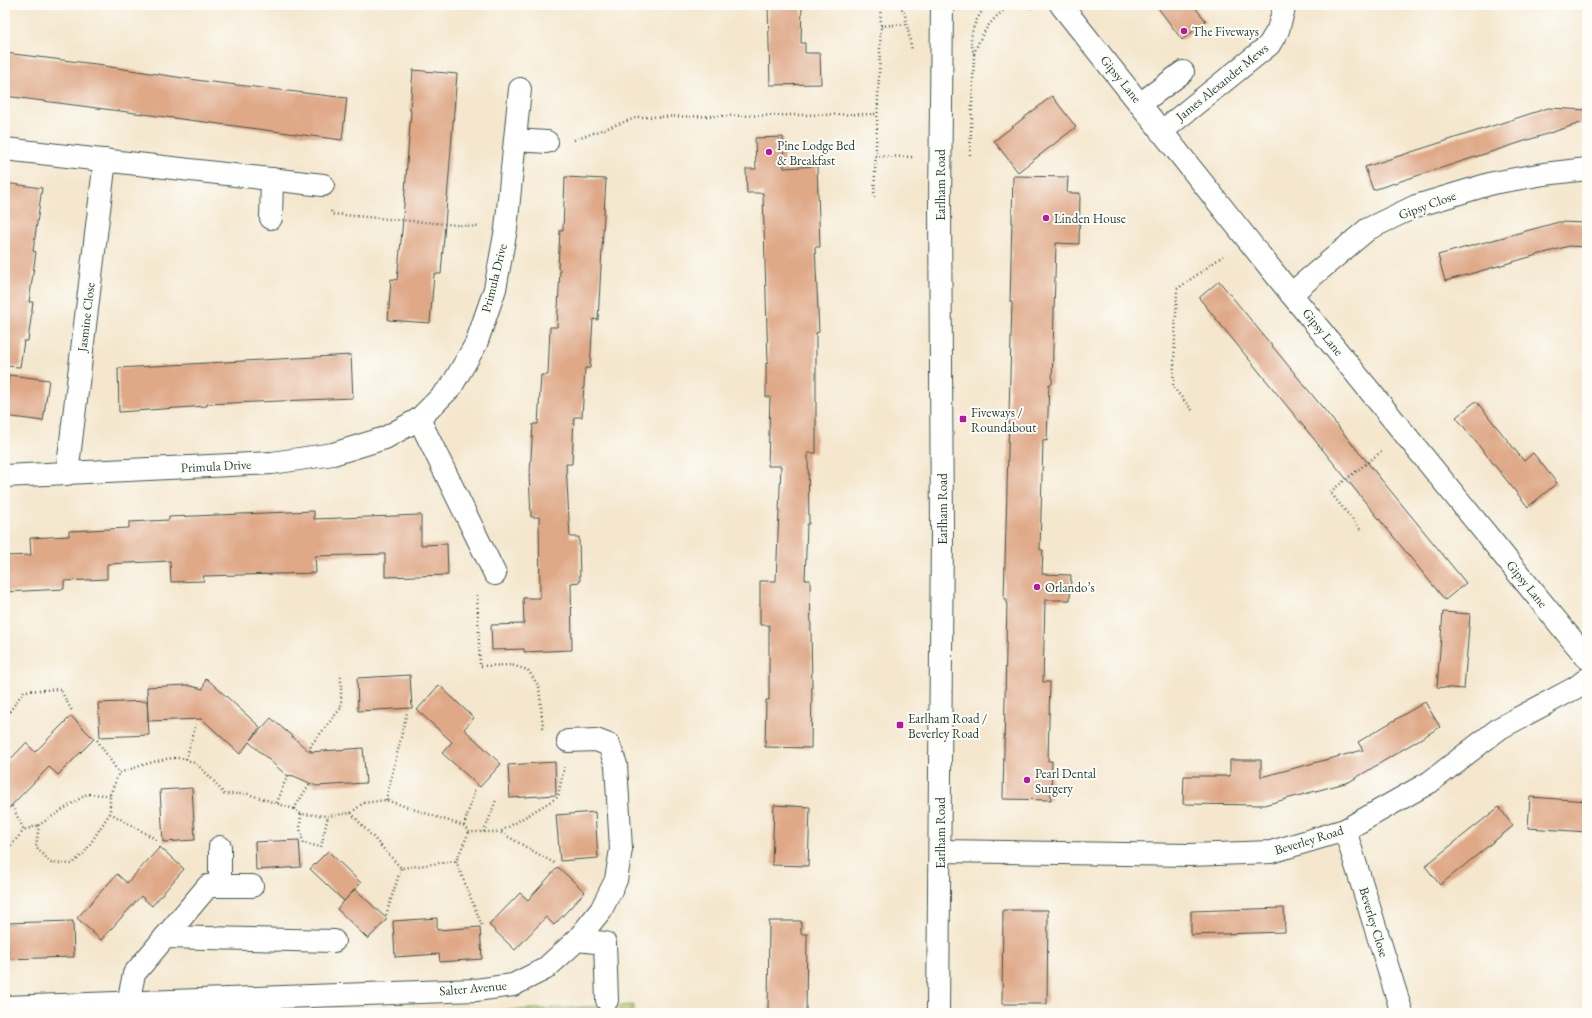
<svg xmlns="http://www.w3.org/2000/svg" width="1592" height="1018" font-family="'EB Garamond',serif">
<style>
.garden{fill:url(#garden-furrows);stroke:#68814e}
.building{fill:#dfa887}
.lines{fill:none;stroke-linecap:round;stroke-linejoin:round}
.minor-casing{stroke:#3f564b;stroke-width:24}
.major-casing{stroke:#3f564b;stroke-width:24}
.path{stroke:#3f564b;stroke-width:2.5;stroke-dasharray:1 3;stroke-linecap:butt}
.minor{stroke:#fff;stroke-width:22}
.major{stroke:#fff;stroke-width:22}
.poi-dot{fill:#b5179e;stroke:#fdfcf7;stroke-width:1.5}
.labels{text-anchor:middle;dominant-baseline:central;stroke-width:4;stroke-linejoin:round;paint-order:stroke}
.poi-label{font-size:13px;fill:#1f3d34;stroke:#fdfcf7;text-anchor:start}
.street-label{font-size:13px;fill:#1f3d34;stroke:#fdfcf7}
</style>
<defs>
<pattern id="garden-furrows" width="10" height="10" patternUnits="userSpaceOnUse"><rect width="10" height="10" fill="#b2c569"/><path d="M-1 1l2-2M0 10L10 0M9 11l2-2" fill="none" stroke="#90a157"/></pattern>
</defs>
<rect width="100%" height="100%" fill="#fdfcf7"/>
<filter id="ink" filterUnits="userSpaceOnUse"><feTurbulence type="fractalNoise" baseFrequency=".025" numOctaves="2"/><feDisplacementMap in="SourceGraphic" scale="8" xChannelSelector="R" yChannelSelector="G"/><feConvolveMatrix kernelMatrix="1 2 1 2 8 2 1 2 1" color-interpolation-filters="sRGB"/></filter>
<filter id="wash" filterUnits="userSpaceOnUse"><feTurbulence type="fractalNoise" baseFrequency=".012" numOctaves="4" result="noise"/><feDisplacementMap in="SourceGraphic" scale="16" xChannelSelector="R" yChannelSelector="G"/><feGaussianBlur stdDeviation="0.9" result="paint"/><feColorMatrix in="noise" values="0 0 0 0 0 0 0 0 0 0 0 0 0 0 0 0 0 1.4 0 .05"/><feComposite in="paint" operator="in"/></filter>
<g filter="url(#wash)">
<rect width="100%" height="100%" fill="#f4e7ce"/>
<path class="garden" d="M 634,1005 L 634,1013 L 432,1013 Z"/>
<g id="blocks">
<g class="building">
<path d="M 768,5 L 802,5 L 801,43 L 805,43 L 805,53 L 820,53 L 821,84 L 770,85 Z"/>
<path d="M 1156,5 L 1193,5 L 1206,21 L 1182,40 Z"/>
<path d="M 5,53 L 104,65 L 104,66 L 203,81 L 347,98 L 342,140 L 5,96 Z"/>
<path d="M 413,70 L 457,74 L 441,274 L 434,274 L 430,323 L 388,320 L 391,279 L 397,280 L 402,231 L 411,111 L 410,111 Z"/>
<path d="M 1052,96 L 1076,127 L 1018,172 L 994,141 Z"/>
<path d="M 1548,108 L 1587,110 L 1587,121 L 1373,190 L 1365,167 Z"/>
<path d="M 783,137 L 784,168 L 817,166 L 820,247 L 815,247 L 819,332 L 816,333 L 816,453 L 808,453 L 809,524 L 807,524 L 805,580 L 810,580 L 812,684 L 811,748 L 765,747 L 766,700 L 769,700 L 769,625 L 760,625 L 760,581 L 776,581 L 781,466 L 768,466 L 770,397 L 766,397 L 766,363 L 768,363 L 763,193 L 747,193 L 746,169 L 756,169 L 755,138 Z"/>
<path d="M 1013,176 L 1068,177 L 1067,193 L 1080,193 L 1079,244 L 1056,243 L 1052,384 L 1049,384 L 1047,441 L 1043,440 L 1040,550 L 1043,550 L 1042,574 L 1071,575 L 1070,600 L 1045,600 L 1043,682 L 1050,682 L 1048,761 L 1052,761 L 1051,800 L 1003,799 L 1007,599 L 1004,599 L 1012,302 L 1010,302 Z"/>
<path d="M 565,177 L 606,179 L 598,320 L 593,319 L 590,368 L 585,368 L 582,417 L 574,417 L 572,464 L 566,464 L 570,537 L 579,537 L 580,582 L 571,583 L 572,650 L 524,652 L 524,649 L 492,650 L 491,625 L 524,624 L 523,598 L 540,598 L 539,517 L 531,517 L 529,473 L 530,473 L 533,424 L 538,424 L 541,375 L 548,375 L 550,327 L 557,327 L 560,269 L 558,269 L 560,230 L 563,230 Z"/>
<path d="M 5,183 L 42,188 L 33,251 L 36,252 L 29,302 L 33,302 L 28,341 L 24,341 L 20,367 L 5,366 Z"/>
<path d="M 1559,222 L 1587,223 L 1587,247 L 1569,246 L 1445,281 L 1438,255 Z"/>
<path d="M 1219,281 L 1466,583 L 1445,600 L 1199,298 Z"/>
<path d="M 351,355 L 353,398 L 207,404 L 207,406 L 119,412 L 118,368 Z"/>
<path d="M 9,375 L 49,380 L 43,421 L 5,416 Z"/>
<path d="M 1476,401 L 1524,461 L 1533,453 L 1557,483 L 1528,507 L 1456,417 Z"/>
<path d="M 314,511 L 314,519 L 421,515 L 421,545 L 447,544 L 448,575 L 385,577 L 385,554 L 315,556 L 316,573 L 203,576 L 204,581 L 171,582 L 170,561 L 107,564 L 107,579 L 64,581 L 64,589 L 5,592 L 5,556 L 31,555 L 30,538 L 69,536 L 69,531 L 129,528 L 129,522 L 169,520 L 169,517 Z"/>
<path d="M 1443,612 L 1470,614 L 1464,689 L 1437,687 Z"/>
<path d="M 410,675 L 412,708 L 358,711 L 357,678 Z"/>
<path d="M 206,678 L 260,727 L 251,740 L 271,718 L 310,752 L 363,748 L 366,783 L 316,786 L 294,776 L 286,775 L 249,742 L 240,754 L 202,719 L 148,721 L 147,687 L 187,685 L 203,689 Z"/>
<path d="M 439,685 L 474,718 L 464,729 L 501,764 L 480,787 L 442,753 L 452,742 L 417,710 Z"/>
<path d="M 147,701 L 149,735 L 100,737 L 98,703 Z"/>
<path d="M 1425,702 L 1440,727 L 1349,782 L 1264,805 L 1183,804 L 1184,776 L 1230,776 L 1230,760 L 1261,760 L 1261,777 L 1363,750 L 1358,742 Z"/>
<path d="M 71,716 L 94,739 L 58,775 L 49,767 L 5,812 L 5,765 L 26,743 L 35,752 Z"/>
<path d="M 555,762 L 556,795 L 510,798 L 508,765 Z"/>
<path d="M 192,788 L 195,840 L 163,842 L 160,790 Z"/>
<path d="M 1530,797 L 1587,801 L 1587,832 L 1528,828 Z"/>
<path d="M 774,805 L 810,807 L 808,866 L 772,865 Z"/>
<path d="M 1499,807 L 1513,826 L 1440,885 L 1425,866 Z"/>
<path d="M 595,812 L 598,858 L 560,861 L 556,815 Z"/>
<path d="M 299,840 L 301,867 L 256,870 L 255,842 Z"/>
<path d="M 160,847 L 184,869 L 152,906 L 141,896 L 101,940 L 77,918 L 117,874 L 127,883 Z"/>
<path d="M 328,851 L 361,883 L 344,901 L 310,869 Z"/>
<path d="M 558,867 L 585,892 L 554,925 L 546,917 L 515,950 L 489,925 L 520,893 L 528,900 Z"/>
<path d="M 355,889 L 387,919 L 368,939 L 337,909 Z"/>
<path d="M 1284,908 L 1285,932 L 1191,935 L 1191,911 Z"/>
<path d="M 1003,910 L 1048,910 L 1047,1004 L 1002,1004 Z"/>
<path d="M 437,918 L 437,930 L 480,927 L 482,959 L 440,962 L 439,954 L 395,957 L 393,921 Z"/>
<path d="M 73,921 L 74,957 L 5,959 L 5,923 Z"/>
<path d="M 769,921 L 801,921 L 801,934 L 807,934 L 806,1013 L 768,1013 Z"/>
</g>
</g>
</g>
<g filter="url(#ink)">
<use href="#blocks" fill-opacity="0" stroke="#3f564b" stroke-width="1"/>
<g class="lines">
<g class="minor-casing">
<g id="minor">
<path d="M 1061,5 L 1291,294 L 1587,658"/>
<path d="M 1140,104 L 1183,72"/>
<path d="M 1161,132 L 1269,45 L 1278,30 L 1284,8 L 1283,5"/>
<path d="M 515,140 L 547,142"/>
<path d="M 5,149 L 323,185"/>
<path d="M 271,218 L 272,179"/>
<path d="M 1291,294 L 1368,229 L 1416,206 L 1493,183 L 1544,174 L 1587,169"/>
<path d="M 419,419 L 495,574"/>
<path d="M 67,474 L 105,160"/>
<path d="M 5,476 L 272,463 L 333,454 L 385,438 L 419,419 L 451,387 L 476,344 L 495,289 L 506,229 L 520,89"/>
<path d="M 1345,830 L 1402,1013"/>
<path d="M 940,851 L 1190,855 L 1271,852 L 1345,830 L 1430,782 L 1500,728 L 1575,688 L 1587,679"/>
<path d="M 220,886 L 220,847"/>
<path d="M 165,937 L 334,941"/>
<path d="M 577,940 L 605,943 L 607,1000"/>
<path d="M 128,1003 L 134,974 L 208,886 L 252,886"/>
<path d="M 5,1007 L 476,990 L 513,985 L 545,969 L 577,940 L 601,910 L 616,880 L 621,849 L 616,765 L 609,745 L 596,740 L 568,741"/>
</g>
</g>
<g class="major-casing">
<path id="major" d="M 938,1013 L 942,532 L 940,203 L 942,5"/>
</g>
<g class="path">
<path d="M 900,5 L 905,15 L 912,50"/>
<path d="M 1028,5 L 1034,10"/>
<path d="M 901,6 L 915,8"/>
<path d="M 881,26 L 907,24"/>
<path d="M 974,54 C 982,31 991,20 1010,5"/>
<path d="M 574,140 L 638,117 L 877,114"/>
<path d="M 970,155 L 974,55 C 973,50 971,44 971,39 C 972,27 979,13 988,5"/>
<path d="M 875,156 L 913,157"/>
<path d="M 874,197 L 881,26 L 880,5"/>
<path d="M 331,211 L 332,214 L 480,227"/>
<path d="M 1192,410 L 1173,387 L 1177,289 L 1223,256"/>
<path d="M 1360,529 L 1330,492 L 1382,451"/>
<path d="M 477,595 L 480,666 L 511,665 L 528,670 L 539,687 L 543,727 L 545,728"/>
<path d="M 5,718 L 24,691 L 60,689 L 72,711"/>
<path d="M 97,740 L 119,773"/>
<path d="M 310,751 L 311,745 L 341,708 L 341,675"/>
<path d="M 186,759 L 196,724"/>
<path d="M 110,795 L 87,794 L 39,825 L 36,847 L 51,863 L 72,864 L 85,852 L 110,813 L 110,795 L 119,773 C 135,768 170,754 185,759 C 200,763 215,782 224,794 L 248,794 L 294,809 L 301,814 L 328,816 L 351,813 L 363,803 L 386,800 L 464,826 L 469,832 L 500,832"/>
<path d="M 386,800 L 407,712"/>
<path d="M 277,803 L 285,781 L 290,775"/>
<path d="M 12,806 L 24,830 L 39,825"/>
<path d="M 294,809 L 310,783"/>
<path d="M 110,813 L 157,840"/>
<path d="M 351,813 L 401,868 L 456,861 L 469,832"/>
<path d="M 301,814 L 300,828 L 303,843 L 321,847 L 328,816"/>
<path d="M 464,826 L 475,789"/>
<path d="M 484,832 L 496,800"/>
<path d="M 5,842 L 8,849 L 24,830"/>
<path d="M 5,853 L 8,849"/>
<path d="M 456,861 L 482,926"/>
<path d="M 554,863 L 500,832 L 558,797 L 564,767"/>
<path d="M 5,910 L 10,979"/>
<path d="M 386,915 L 401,868"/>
</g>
<use href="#minor" class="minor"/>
<use href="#major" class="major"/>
</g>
</g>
<g class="poi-dot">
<circle cx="1184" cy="31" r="4"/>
<circle cx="769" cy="152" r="4"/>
<circle cx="1046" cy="218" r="4"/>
<rect x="959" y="415" width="8" height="8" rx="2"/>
<circle cx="1037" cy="587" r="4"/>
<rect x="896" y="721" width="8" height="8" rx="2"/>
<circle cx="1027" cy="780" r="4"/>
</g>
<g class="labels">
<g class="poi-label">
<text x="1192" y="31">The Fiveways</text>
<text x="777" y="145">Pine Lodge Bed<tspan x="777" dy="15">&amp; Breakfast</tspan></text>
<text x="1054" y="218">Linden House</text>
<text x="971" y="412">Fiveways /<tspan x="971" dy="15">Roundabout</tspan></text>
<text x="1045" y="587">Orlando’s</text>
<text x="908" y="718">Earlham Road /<tspan x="908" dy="15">Beverley Road</tspan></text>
<text x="1035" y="773">Pearl Dental<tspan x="1035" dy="15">Surgery</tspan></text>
</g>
<g class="street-label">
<text transform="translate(1121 79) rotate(51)">Gipsy Lane</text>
<text transform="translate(1222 82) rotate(-39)">James Alexander Mews</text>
<text transform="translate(940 185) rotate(-90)">Earlham Road</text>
<text transform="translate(1427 205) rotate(-20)">Gipsy Close</text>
<text transform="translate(494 278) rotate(-76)">Primula Drive</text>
<text transform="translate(86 317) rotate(-83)">Jasmine Close</text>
<text transform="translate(1323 332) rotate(51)">Gipsy Lane</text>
<text transform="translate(216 466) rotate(-3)">Primula Drive</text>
<text transform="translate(942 509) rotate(-90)">Earlham Road</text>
<text transform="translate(1527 584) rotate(51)">Gipsy Lane</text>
<text transform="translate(940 833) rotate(-90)">Earlham Road</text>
<text transform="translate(1309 840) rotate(-17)">Beverley Road</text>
<text transform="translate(1374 922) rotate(73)">Beverley Close</text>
<text transform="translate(473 988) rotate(-5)">Salter Avenue</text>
</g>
</g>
<rect width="1592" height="1018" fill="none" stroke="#fdfcf7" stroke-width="20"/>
</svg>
